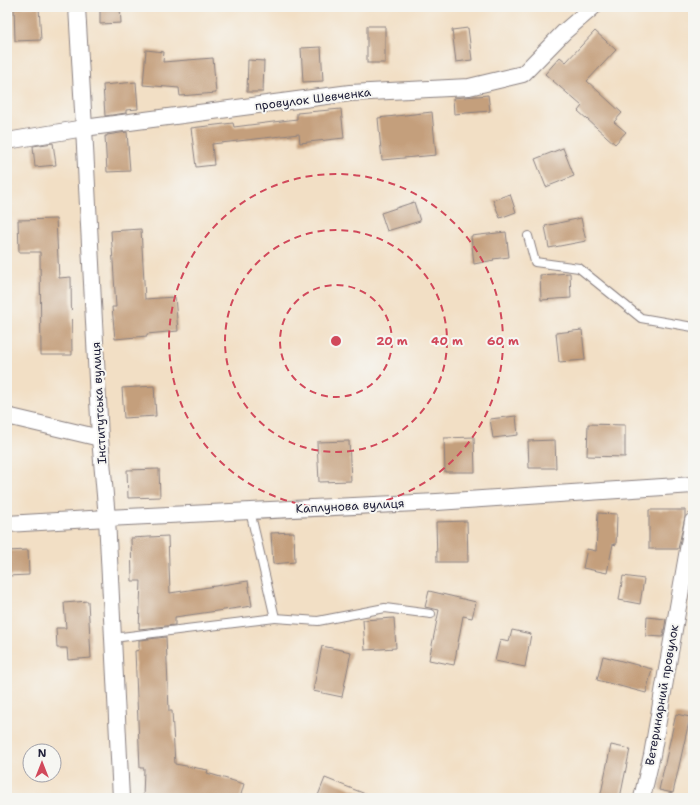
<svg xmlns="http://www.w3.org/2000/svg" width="700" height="805" font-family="'Shantell Sans',sans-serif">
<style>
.building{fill:#c49f7c}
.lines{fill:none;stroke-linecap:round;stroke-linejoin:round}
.lane-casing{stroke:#8a8080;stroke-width:10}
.street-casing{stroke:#8a8080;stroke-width:18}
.lane{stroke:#fff;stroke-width:8}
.street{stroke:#fff;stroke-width:16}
.ring{fill:none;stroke:#d1495b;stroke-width:2;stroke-dasharray:7 5}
.labels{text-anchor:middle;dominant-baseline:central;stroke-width:4;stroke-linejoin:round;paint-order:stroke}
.street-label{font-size:12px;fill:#22223b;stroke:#f6f6f2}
.centre{fill:#d1495b;stroke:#f6f6f2;stroke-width:2}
.ring-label{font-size:12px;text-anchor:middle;font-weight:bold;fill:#d1495b;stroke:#f6f6f2;stroke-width:4;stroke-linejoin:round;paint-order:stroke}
</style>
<rect width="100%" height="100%" fill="#f6f6f2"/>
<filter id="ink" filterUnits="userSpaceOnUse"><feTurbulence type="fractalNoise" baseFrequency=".025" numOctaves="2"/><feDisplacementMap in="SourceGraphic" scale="8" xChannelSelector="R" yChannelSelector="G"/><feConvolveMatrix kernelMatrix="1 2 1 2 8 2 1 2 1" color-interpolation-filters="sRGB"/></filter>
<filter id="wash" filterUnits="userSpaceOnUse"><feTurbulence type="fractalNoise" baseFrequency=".012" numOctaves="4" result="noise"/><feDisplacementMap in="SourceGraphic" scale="16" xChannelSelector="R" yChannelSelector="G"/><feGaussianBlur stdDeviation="0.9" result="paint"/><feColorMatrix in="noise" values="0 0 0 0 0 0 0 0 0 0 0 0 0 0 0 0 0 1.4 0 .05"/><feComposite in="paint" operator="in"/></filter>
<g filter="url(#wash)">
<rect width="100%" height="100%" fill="#f2dfc5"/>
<g id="blocks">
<g class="building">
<path d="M 14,7 L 39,7 L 41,40 L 15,41 Z"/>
<path d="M 100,7 L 120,7 L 121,23 L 100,24 Z"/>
<rect x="367" y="26" width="18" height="37"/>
<path d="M 468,28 L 472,60 L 456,62 L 452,30 Z"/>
<path d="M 595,31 L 616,50 L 587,81 L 622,113 L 614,122 L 626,132 L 615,144 L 578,111 L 582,106 L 545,74 L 560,57 L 566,62 Z"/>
<path d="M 321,47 L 323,81 L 303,82 L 301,48 Z"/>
<path d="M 146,50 L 164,52 L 163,62 L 213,58 L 216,93 L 180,96 L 179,88 L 143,85 Z"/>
<path d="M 248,60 L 264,61 L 263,92 L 247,92 Z"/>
<path d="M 136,82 L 138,109 L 126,110 L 126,113 L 105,116 L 103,85 Z"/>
<path d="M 488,95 L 490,111 L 454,114 L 453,98 Z"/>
<path d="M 341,109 L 344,138 L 300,143 L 299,134 L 212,144 L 214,165 L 196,167 L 191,128 L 233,123 L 234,127 L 297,119 L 297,113 Z"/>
<path d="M 432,112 L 436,155 L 382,160 L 378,118 Z"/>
<path d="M 127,132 L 130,171 L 107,172 L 105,136 L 107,136 L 107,135 Z"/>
<path d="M 53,143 L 56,165 L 35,167 L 33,146 Z"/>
<path d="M 563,148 L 574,176 L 546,187 L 535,159 Z"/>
<path d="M 510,194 L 516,212 L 500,218 L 493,200 Z"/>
<path d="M 414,202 L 420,221 L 387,231 L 381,213 Z"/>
<path d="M 581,218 L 586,241 L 549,248 L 545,226 Z"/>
<path d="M 56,219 L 59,278 L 71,277 L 72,355 L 41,355 L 40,252 L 19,252 L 18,220 Z"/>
<path d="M 141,229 L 145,299 L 175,297 L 178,331 L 147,334 L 147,336 L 115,339 L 112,307 L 116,307 L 111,231 Z"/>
<path d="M 506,232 L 509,257 L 493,259 L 494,260 L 474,264 L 471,236 Z"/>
<path d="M 570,273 L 571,298 L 541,300 L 540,275 Z"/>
<path d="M 582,330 L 585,360 L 559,362 L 556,333 Z"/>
<path d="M 154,386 L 156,416 L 124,418 L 122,388 Z"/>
<path d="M 516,416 L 518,435 L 493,438 L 490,419 Z"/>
<path d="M 588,424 L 625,425 L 625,457 L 587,456 Z"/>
<path d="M 474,437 L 475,472 L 445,472 L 444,438 Z"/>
<path d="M 555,440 L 556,468 L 529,468 L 528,441 Z"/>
<path d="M 349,441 L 351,481 L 319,482 L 317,442 Z"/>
<path d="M 159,469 L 160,497 L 128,498 L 127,470 Z"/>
<path d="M 649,510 L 685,510 L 685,517 L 678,549 L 649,549 Z"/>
<path d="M 598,513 L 617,514 L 616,545 L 613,544 L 607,573 L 583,568 L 587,549 L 596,551 Z"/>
<path d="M 467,521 L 468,562 L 437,562 L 436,522 Z"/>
<path d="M 294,532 L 295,562 L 273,564 L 271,533 Z"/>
<path d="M 168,536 L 170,593 L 248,581 L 252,606 L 175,617 L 175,625 L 139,629 L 141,581 L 132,581 L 131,538 Z"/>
<path d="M 28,550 L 29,575 L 7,576 L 7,551 Z"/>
<path d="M 623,576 L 644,579 L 640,604 L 619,600 Z"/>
<path d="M 429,591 L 476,602 L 472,618 L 463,616 L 454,665 L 429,660 L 439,610 L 425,607 Z"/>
<path d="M 88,601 L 91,658 L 68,660 L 67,648 L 57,648 L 56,628 L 66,628 L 64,603 Z"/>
<path d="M 647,617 L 666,619 L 663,637 L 646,636 Z"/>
<path d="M 394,618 L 396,648 L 365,650 L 363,620 Z"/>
<path d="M 512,630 L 531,634 L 525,667 L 495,661 L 500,640 L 509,642 Z"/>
<path d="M 166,637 L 169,711 L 172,711 L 175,764 L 208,770 L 207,773 L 244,784 L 240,798 L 143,798 L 144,768 L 140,768 L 135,651 L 139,650 L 139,640 Z"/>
<path d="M 322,646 L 351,652 L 342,697 L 313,691 Z"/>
<path d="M 603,656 L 652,669 L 646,693 L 597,680 Z"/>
<path d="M 676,714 L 690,717 L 673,793 L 659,790 Z"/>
<path d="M 611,745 L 630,749 L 620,798 L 600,798 Z"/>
<path d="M 325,778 L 373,797 L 373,798 L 317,798 Z"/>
</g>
</g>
</g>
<g filter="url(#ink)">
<use href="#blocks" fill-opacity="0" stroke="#8a8080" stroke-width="1"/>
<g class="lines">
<g class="lane-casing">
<g id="lane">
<path d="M 528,236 L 535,262 L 579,268 L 641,318 L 693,327"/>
<path d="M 275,618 L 318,621 L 385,608 L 431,614"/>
<path d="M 113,638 L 275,618 L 250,511"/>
</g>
</g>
<g class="street-casing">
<g id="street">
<path d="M 77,7 L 84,128 L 100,438 L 107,518 L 121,798"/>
<path d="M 7,141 L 84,128 L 350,93 L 469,87 L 523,74 L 564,32 L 593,7"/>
<path d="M 7,416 L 100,438"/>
<path d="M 7,524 L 107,518 L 437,502 L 693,485"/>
<path d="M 642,798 L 652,755 L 693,521"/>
</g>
</g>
<use href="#lane" class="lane"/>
<use href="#street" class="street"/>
</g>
</g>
<g class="ring">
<circle cx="336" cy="341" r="56"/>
<circle cx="336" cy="341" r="111"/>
<circle cx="336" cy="341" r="167"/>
</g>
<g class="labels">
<g class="street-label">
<text transform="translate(313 99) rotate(-7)">провулок Шевченка</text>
<text transform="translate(99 403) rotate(-93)">Інститутська вулиця</text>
<text transform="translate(350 506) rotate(-3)">Каплунова вулиця</text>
<text transform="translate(662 695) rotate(-80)">Ветеринарний провулок</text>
</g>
</g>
<circle cx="336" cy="341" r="6" class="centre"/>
<g class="ring-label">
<text x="392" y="345">20 m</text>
<text x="447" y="345">40 m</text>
<text x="503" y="345">60 m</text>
</g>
<rect width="700" height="805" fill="none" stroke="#f6f6f2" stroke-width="24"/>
<g transform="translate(42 763)"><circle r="19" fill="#f6f6f2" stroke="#a1a1a9"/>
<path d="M0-3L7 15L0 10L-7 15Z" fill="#d1495b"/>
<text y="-6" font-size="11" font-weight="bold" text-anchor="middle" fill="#22223b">N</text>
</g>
</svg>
